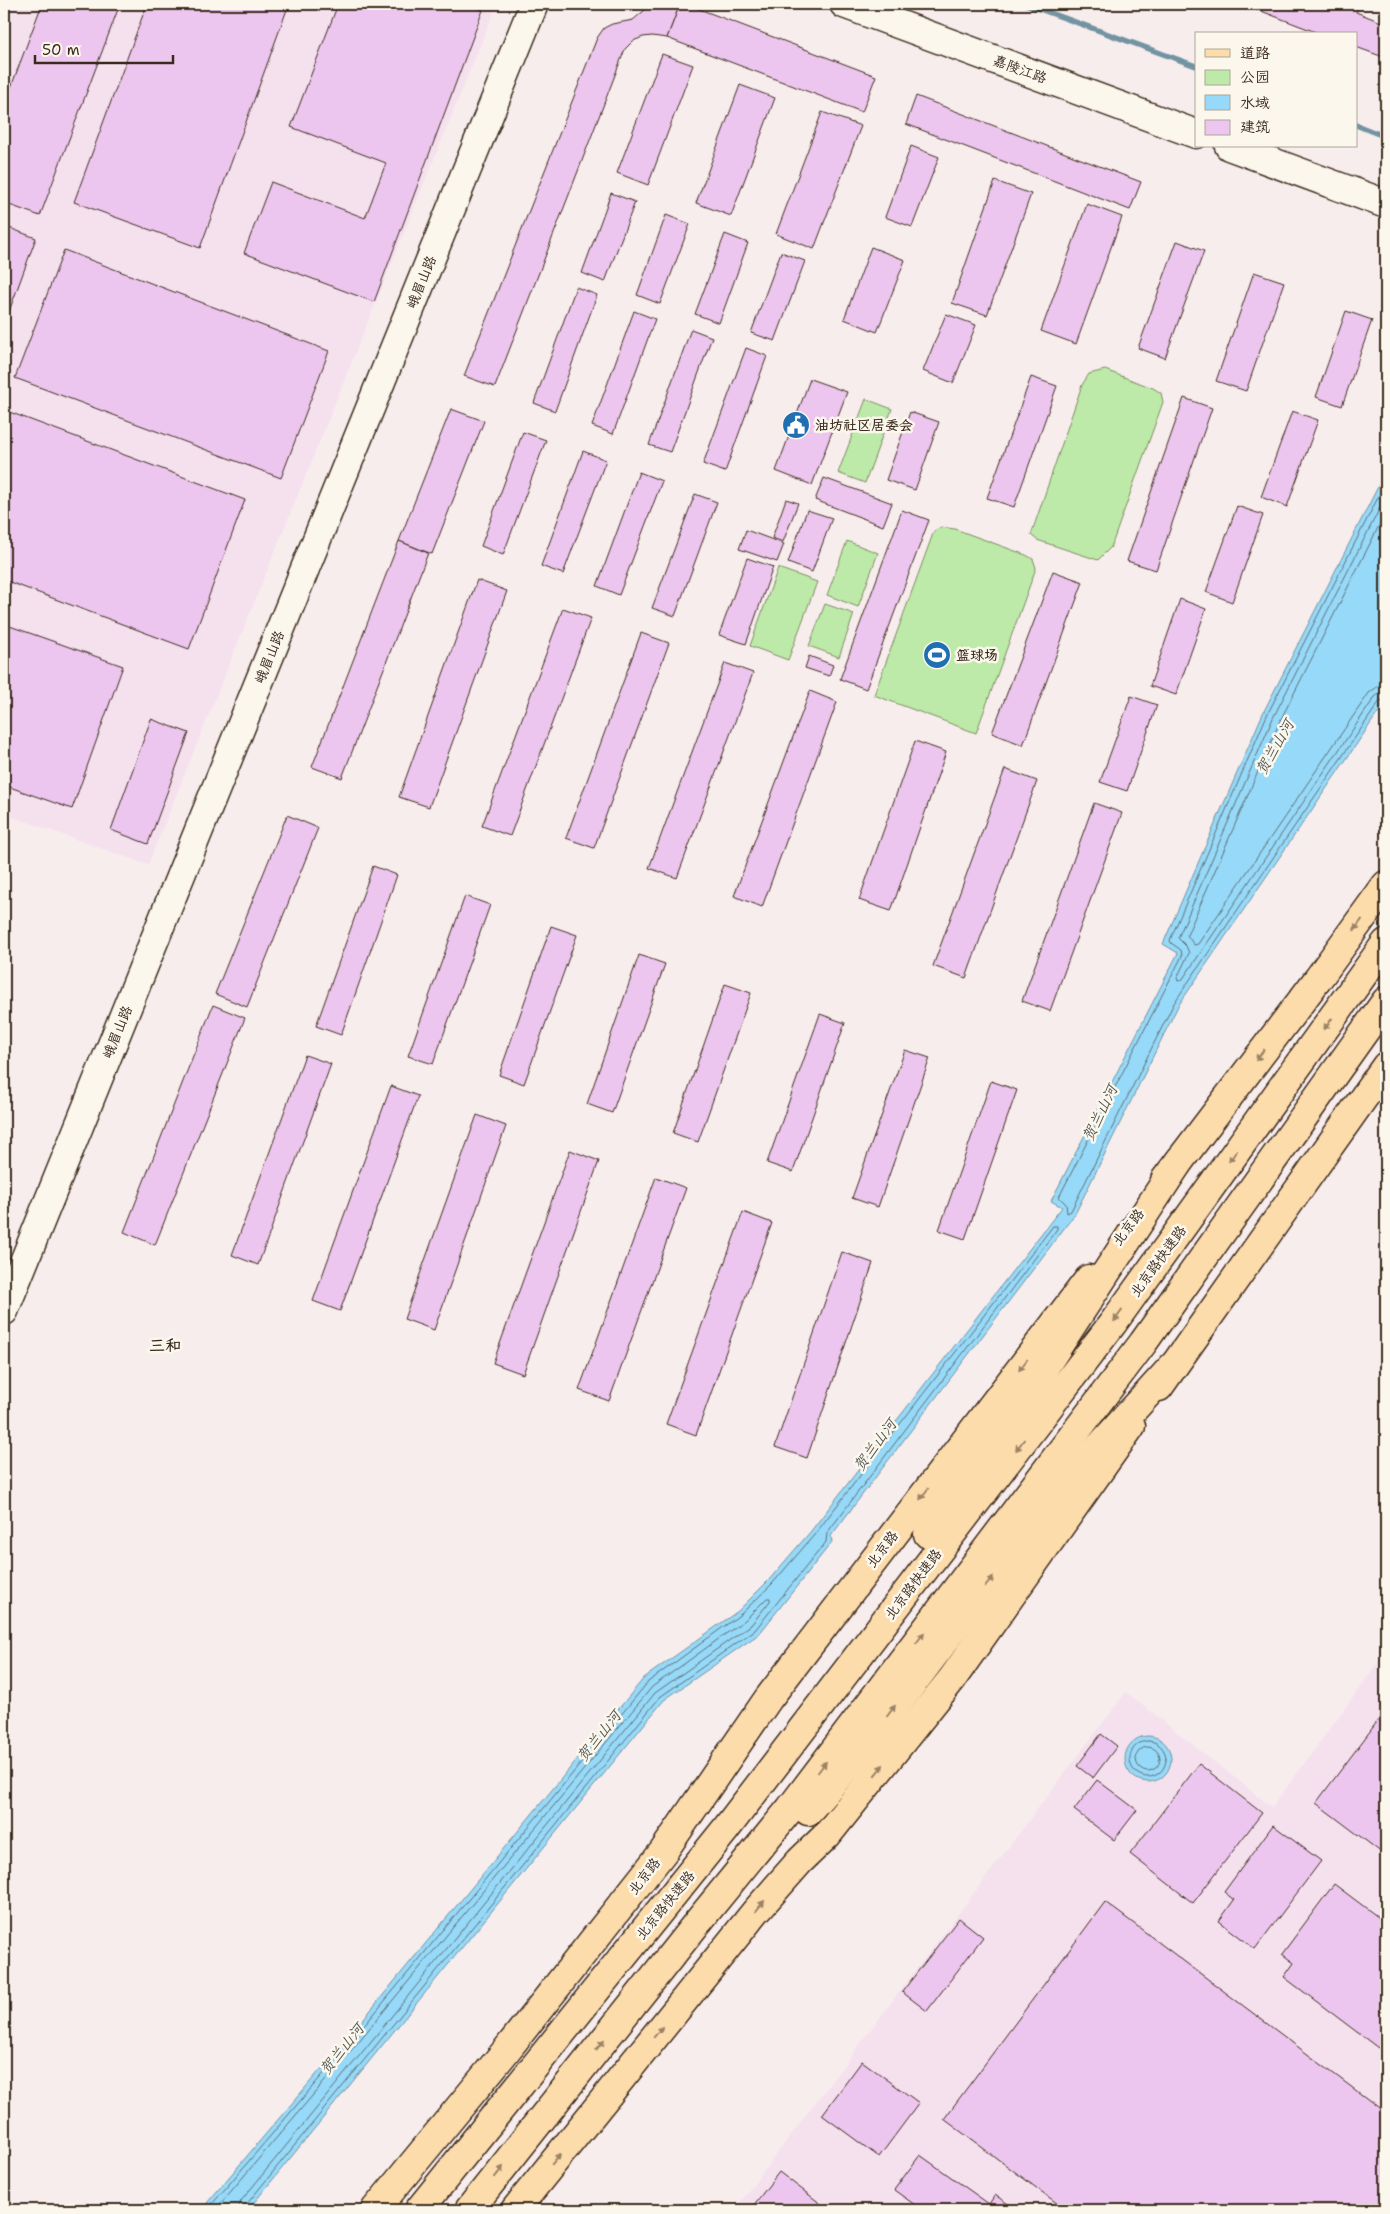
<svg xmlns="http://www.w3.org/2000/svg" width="1390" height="2214" font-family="'Shantell Sans','LXGW WenKai TC',sans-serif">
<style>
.built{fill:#f5e1ee}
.green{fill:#bdeaa8;stroke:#7c8a63}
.water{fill:#96d9f8;stroke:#7293a1}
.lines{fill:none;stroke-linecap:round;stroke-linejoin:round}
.shore{stroke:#5f7075;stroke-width:1}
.stream{stroke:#7293a1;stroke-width:5.5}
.building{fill:#edc6ef;stroke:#3b2a1e}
.secondary-casing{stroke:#3b2a1e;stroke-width:31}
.primary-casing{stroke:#3b2a1e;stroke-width:31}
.highway-casing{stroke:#3b2a1e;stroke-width:31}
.secondary{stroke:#fbf7ec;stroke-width:28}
.primary{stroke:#fddcac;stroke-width:28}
.highway{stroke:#fddcac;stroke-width:28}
.oneway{fill:#9c8365}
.labels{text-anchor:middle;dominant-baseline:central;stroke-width:5;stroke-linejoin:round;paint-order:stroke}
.street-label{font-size:14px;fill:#3b2a1e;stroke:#fbf7ec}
.poi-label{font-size:14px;font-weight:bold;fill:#3b2a1e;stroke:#fbf7ec;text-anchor:start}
.water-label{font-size:15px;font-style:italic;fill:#525654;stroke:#fbf7ec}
.quarter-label{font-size:16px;font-weight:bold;fill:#3b2a1e;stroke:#fbf7ec}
</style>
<rect width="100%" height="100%" fill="#f8eded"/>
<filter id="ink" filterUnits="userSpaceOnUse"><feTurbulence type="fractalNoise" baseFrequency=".02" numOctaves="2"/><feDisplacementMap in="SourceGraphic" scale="10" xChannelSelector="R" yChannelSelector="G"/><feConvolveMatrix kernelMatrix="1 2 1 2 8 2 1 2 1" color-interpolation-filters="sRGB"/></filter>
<g filter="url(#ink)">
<g class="built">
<path d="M 4,4 L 497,4 L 148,865 L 4,814 Z"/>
<path d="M 1386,1652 L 1386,2210 L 734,2210 L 1126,1692 L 1272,1807 Z"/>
</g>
<g class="green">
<path d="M 1105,370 L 1153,388 L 1161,393 L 1163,402 L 1111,547 L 1098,560 L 1037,540 L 1031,535 L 1082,385 L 1089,374 Z"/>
<path d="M 866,399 L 892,409 L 865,483 L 838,473 Z"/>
<path d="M 941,527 L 955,529 L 1026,555 L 1033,559 L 1036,568 L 976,733 L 874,695 L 934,531 Z"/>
<path d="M 847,541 L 878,553 L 858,607 L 827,595 Z"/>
<path d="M 778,568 L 817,582 L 788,660 L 750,646 Z"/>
<path d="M 825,604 L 854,614 L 839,657 L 809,646 Z"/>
</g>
<g class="water">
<path d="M 1386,471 L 1386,701 L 1178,1006 L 1075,1214 L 831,1536 L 832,1542 L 759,1634 L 664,1700 L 248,2210 L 201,2210 L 351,2034 L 644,1678 L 738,1611 L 768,1581 L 811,1531 L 1062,1207 L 1051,1201 L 1178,953 L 1163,944 L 1263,713 Z"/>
<circle cx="1148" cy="1759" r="23"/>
</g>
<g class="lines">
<g class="shore">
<path d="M 1386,482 L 1267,715 L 1170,940 L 1171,943 L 1181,950 L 1182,956 L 1059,1197 L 1066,1204 L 1067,1213 L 1071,1211 L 1174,1003 L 1380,701 L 1386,699"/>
<path d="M 1386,496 L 1273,718 L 1178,938 L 1186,946 L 1189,953 L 1177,978 L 1178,981 L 1182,980 L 1375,697 L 1380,693 L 1386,692"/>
<path d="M 1386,512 L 1280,721 L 1187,935 L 1194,945 L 1198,944 L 1369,693 L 1377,687 L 1386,685"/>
<circle cx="1148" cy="1759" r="18"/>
<circle cx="1148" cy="1759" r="12"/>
<path d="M 207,2210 L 355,2037 L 648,1682 L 741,1614 L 772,1584 L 815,1534 L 1053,1226 L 1057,1226 L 1057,1229 L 827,1533 L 826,1542 L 755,1630 L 660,1697 L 246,2205 L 244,2210"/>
<path d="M 215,2210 L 359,2041 L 652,1687 L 745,1620 L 767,1598 L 770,1598 L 770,1601 L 751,1625 L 655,1693 L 241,2201 L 238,2210"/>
</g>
<g class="stream">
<path d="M 1026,4 L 1196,66"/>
<path d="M 1356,125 L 1386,137"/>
</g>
</g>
<g class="building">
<path d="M 4,4 L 10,4 L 4,21 Z"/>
<path d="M 42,4 L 120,4 L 40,216 L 4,203 L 4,106 Z"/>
<path d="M 147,4 L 289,4 L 200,248 L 74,202 Z"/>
<path d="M 338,4 L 467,4 L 483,10 L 374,302 L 244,253 L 271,182 L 365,218 L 386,163 L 291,127 Z"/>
<path d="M 652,4 L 680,4 L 667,38 L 652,36 L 643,37 L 633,41 L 625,49 L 495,387 L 464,376 L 597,38 L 604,28 L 612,24 L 633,20 Z"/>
<path d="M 680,4 L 686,4 L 876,76 L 862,112 L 667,38 Z"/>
<path d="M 1243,4 L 1360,4 L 1356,12 L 1386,24 L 1386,58 L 1356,47 L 1356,34 L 1321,34 Z"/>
<path d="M 662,54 L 693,65 L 648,185 L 617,173 Z"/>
<path d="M 740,85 L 775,98 L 731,216 L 696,203 Z"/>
<path d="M 916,96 L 1141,182 L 1130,210 L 906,124 Z"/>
<path d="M 822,112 L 861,126 L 814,249 L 776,234 Z"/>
<path d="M 911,146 L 939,157 L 912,227 L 885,217 Z"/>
<path d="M 995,181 L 1031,194 L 987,315 L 952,303 Z"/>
<path d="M 611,193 L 635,202 L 605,282 L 582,273 Z"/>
<path d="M 1087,204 L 1122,217 L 1076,344 L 1041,331 Z"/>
<path d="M 666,215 L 690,224 L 660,304 L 637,295 Z"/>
<path d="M 4,226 L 36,238 L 4,325 Z"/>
<path d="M 725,234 L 748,243 L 719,323 L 695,314 Z"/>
<path d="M 1177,241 L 1204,251 L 1165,358 L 1138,348 Z"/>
<path d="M 871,247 L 905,260 L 877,332 L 844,319 Z"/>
<path d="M 64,250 L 329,351 L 281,478 L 15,378 Z"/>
<path d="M 781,252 L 805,261 L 775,341 L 751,333 Z"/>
<path d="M 1254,272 L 1284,282 L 1246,391 L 1216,381 Z"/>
<path d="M 576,287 L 597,295 L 555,411 L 534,403 Z"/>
<path d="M 634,311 L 655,319 L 613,434 L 592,426 Z"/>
<path d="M 1346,311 L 1372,320 L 1342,406 L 1316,397 Z"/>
<path d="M 946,314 L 976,325 L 953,383 L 923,371 Z"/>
<path d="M 691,329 L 712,337 L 670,452 L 649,445 Z"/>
<path d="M 746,348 L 767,356 L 725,472 L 703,464 Z"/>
<path d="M 1031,377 L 1057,386 L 1014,507 L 987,498 Z"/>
<path d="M 810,379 L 847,392 L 812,485 L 776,471 Z"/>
<path d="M 1184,398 L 1212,408 L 1156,570 L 1127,561 Z"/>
<path d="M 451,409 L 484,421 L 432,554 L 399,541 Z"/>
<path d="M 4,410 L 245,500 L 189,649 L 4,580 Z"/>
<path d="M 1292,411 L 1318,420 L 1287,507 L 1261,497 Z"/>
<path d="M 910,412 L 939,422 L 915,490 L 886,480 Z"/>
<path d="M 523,432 L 546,440 L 503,555 L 481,546 Z"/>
<path d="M 583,451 L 606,460 L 563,574 L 541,566 Z"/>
<path d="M 639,472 L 662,481 L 619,595 L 597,586 Z"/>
<path d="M 824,478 L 892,503 L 883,526 L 815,500 Z"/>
<path d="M 695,494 L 717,502 L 675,616 L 652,608 Z"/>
<path d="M 786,499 L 798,503 L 783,542 L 772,538 Z"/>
<path d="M 1237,506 L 1263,515 L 1232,602 L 1206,592 Z"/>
<path d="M 807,510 L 832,518 L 812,572 L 788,563 Z"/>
<path d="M 902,510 L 929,520 L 866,689 L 840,679 Z"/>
<path d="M 746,530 L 784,544 L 777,562 L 739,549 Z"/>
<path d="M 399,541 L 428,553 L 342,778 L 312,767 Z"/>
<path d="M 747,558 L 773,567 L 746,644 L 719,635 Z"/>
<path d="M 1053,571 L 1083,582 L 1023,745 L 992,733 Z"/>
<path d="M 477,580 L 507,591 L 429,807 L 399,797 Z"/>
<path d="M 1180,599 L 1206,609 L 1176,695 L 1150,686 Z"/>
<path d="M 563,608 L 591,618 L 510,836 L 482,826 Z"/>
<path d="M 4,624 L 123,666 L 72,809 L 4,785 Z"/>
<path d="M 641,633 L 669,643 L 594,848 L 566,838 Z"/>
<path d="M 809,656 L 833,665 L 829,676 L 805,668 Z"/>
<path d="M 725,663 L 753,673 L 677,878 L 649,868 Z"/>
<path d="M 810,691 L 837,702 L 762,907 L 734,896 Z"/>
<path d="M 1131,696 L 1157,705 L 1127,791 L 1100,782 Z"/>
<path d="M 151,719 L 189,733 L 148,844 L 111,830 Z"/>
<path d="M 915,741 L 946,752 L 891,911 L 859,900 Z"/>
<path d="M 1005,769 L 1037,781 L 966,978 L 933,966 Z"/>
<path d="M 1094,803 L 1122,813 L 1050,1011 L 1022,1001 Z"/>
<path d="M 287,815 L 318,828 L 247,1007 L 215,994 Z"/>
<path d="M 373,866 L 397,875 L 341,1035 L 316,1026 Z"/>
<path d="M 465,896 L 490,905 L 433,1064 L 408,1056 Z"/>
<path d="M 551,926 L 577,935 L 524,1084 L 499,1075 Z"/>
<path d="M 639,955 L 665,964 L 612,1113 L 587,1104 Z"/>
<path d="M 725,984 L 751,993 L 698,1142 L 673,1133 Z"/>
<path d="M 213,1005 L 245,1018 L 155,1245 L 124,1232 Z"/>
<path d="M 820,1014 L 845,1023 L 793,1172 L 767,1163 Z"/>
<path d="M 905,1050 L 930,1058 L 878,1207 L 852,1198 Z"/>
<path d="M 305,1055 L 331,1064 L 258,1265 L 232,1255 Z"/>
<path d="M 991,1081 L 1017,1090 L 965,1239 L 939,1230 Z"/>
<path d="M 391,1086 L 418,1096 L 340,1311 L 313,1301 Z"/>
<path d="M 477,1115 L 506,1126 L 434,1330 L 404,1319 Z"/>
<path d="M 570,1150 L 599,1161 L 523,1374 L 493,1363 Z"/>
<path d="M 656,1177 L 686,1188 L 609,1401 L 579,1390 Z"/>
<path d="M 743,1212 L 772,1223 L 696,1435 L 666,1424 Z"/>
<path d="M 842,1252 L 873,1263 L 807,1458 L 775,1447 Z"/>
<path d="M 1386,1710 L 1386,1856 L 1316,1803 Z"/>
<path d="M 1101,1734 L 1117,1746 L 1093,1778 L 1077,1766 Z"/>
<path d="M 1199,1764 L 1262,1813 L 1193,1903 L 1130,1854 Z"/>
<path d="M 1097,1780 L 1137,1810 L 1114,1840 L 1074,1810 Z"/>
<path d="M 1273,1825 L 1321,1861 L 1255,1949 L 1219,1921 L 1234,1900 L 1224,1892 Z"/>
<path d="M 1334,1884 L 1386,1923 L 1386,2054 L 1284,1977 L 1294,1963 L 1282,1954 Z"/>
<path d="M 1105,1902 L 1386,2113 L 1386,2210 L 1066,2210 L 944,2119 Z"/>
<path d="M 959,1918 L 983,1937 L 927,2011 L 902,1992 Z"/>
<path d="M 862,2061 L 919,2103 L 879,2157 L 822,2115 Z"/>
<path d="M 920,2155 L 989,2204 L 995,2195 L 1017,2210 L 922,2210 L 894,2190 Z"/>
<path d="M 779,2172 L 829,2210 L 750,2210 Z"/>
</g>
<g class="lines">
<g class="secondary-casing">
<g id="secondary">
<path d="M 844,4 L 1196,134"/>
<path d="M 1229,146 L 1386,204"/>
<path d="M 4,1311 L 534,4"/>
</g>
</g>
<g class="primary-casing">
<g id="primary">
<path d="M 1165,1180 L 1318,979 L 1386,885"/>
<path d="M 1159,1387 L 1386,1066"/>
<path d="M 375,2210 L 505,2052 L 663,1852 L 768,1699 L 1089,1279"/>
<path d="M 515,2210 L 756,1911 L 800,1861 L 827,1835 L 952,1679 L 1131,1426"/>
</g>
</g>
<g class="highway-casing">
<g id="highway">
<path d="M 928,1534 L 1012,1421 L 1047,1363 L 1180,1160"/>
<path d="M 808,1811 C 886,1725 952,1629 1023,1537 C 1070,1477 1122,1422 1173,1366"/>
<path d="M 419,2210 L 725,1830 L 1113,1323 L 1386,943"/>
<path d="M 469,2210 L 693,1928 L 790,1809 L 1143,1343 L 1386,1001"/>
</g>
</g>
<use href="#secondary" class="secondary"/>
<use href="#primary" class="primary"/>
<use href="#highway" class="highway"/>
</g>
<defs><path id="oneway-solid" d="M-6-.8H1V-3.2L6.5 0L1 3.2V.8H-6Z" transform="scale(1.25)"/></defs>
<g class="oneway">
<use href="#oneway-solid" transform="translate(1358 925) rotate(126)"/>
<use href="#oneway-solid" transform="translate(1328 1024) rotate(126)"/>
<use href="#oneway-solid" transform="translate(1260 1055) rotate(127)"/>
<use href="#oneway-solid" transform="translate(1233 1156) rotate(126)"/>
<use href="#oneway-solid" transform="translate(1118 1316) rotate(126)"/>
<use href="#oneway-solid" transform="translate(1023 1365) rotate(127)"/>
<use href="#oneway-solid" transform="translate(1020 1445) rotate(127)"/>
<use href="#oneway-solid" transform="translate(924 1494) rotate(127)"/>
<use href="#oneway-solid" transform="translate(989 1582) rotate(-53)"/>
<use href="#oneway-solid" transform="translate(920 1638) rotate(-53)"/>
<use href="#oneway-solid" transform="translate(891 1711) rotate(-53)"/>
<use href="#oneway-solid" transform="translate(822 1767) rotate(-53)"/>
<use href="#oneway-solid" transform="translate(879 1770) rotate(-51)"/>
<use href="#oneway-solid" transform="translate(760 1906) rotate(-50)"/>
<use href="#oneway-solid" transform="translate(658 2032) rotate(-51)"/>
<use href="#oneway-solid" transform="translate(600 2045) rotate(-52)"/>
<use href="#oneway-solid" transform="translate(556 2159) rotate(-51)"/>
<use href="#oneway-solid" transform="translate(499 2172) rotate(-52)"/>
</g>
</g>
<defs>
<g id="civic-disc" transform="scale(1.4375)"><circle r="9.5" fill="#1f6fb2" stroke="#fbf7ec"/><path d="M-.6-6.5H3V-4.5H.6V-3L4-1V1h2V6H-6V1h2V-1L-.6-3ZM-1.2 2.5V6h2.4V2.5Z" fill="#fff"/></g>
<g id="stadium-disc" transform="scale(1.4375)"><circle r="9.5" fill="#1f6fb2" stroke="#fbf7ec"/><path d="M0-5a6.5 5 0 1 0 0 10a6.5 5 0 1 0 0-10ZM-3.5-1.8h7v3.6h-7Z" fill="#fff"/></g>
</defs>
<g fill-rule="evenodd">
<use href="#civic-disc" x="796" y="425"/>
<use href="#stadium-disc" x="937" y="655"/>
</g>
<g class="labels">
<g class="street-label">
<text transform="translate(1020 69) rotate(20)">嘉陵江路</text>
<text transform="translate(421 282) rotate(-68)">峨眉山路</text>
<text transform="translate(269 657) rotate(-68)">峨眉山路</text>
<text transform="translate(117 1032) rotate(-68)">峨眉山路</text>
<text transform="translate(1128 1227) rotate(-53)">北京路</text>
<text transform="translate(1158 1261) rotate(-54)">北京路快速路</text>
<text transform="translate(882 1549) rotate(-53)">北京路</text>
<text transform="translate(913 1584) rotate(-53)">北京路快速路</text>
<text transform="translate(644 1876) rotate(-52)">北京路</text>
<text transform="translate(665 1905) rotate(-51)">北京路快速路</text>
</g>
<g class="poi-label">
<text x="815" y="425">油坊社区居委会</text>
<text x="956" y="655">篮球场</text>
</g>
<g class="water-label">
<text transform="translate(1275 747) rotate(-60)">贺兰山河</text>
<text transform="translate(1100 1113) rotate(-64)">贺兰山河</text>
<text transform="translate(875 1445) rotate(-53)">贺兰山河</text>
<text transform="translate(599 1736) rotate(-51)">贺兰山河</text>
<text transform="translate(342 2049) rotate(-51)">贺兰山河</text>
</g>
<g class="quarter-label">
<text x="165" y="1345">三和</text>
</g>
</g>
<rect width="1390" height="2214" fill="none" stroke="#fbf7ec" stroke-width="20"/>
<rect x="10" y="10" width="1370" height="2194" fill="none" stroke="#3b2a1e" stroke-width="2" filter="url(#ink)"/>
<rect x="1195" y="32" width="162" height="115" fill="#fbf7ec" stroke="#aea59a"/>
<rect x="1205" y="49" width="25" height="8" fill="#fddcac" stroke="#aea59a"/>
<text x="1240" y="58" font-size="15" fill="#3b2a1e">道路</text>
<rect x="1205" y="70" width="25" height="15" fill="#bdeaa8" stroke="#aea59a"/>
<text x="1240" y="82" font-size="15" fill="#3b2a1e">公园</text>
<rect x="1205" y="95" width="25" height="15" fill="#96d9f8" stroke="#aea59a"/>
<text x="1240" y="108" font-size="15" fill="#3b2a1e">水域</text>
<rect x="1205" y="120" width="25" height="15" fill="#edc6ef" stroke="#aea59a"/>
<text x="1240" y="132" font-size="15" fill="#3b2a1e">建筑</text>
<path d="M35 55v8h138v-8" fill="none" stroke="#3b2a1e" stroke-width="2.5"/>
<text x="42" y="55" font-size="15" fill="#3b2a1e" stroke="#fbf7ec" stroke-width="4" paint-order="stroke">50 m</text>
</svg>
